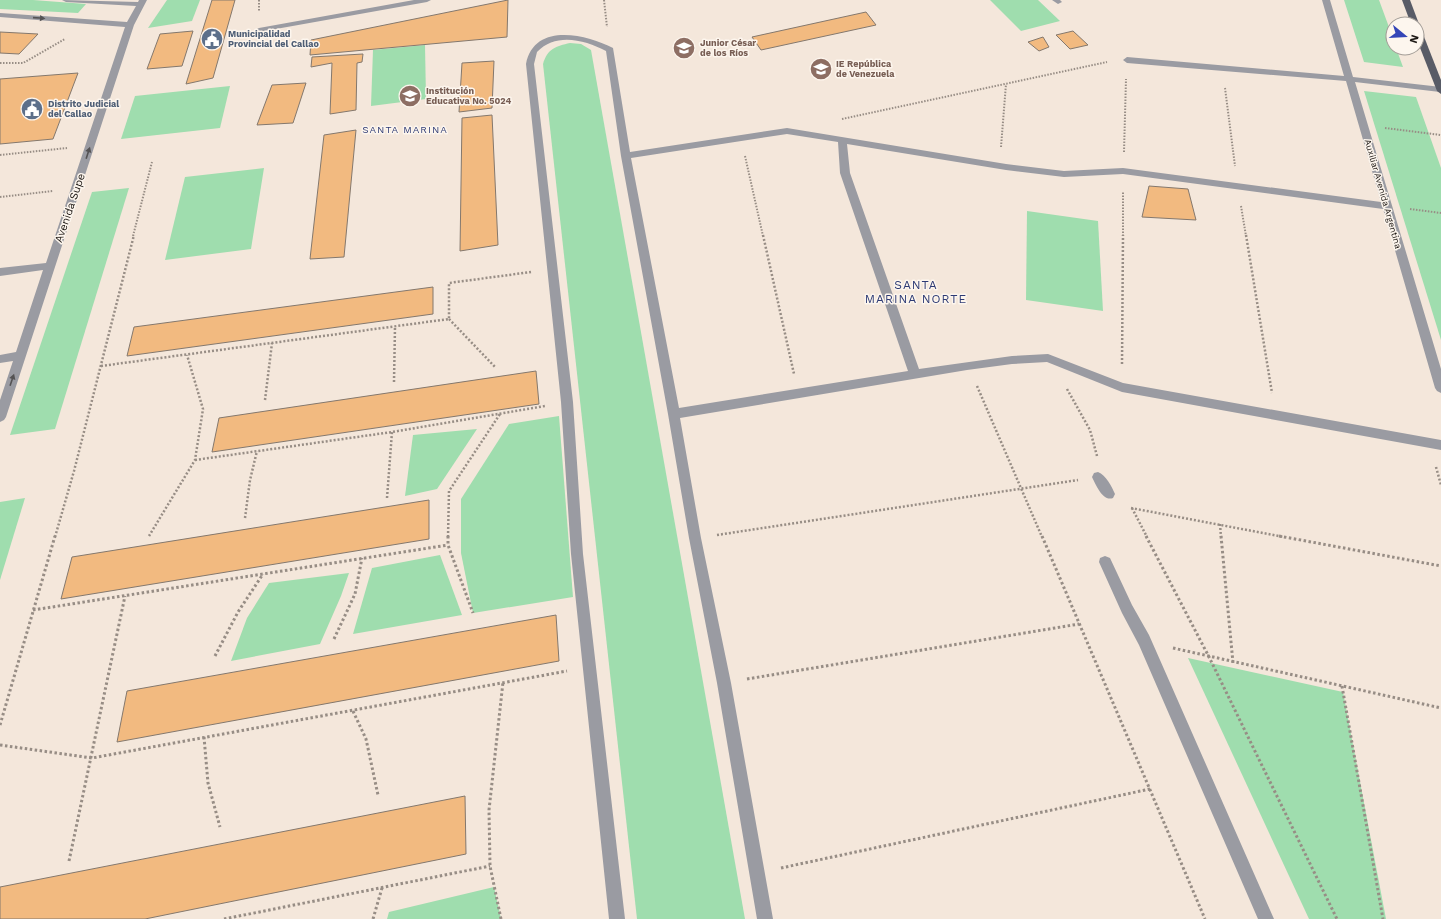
<svg xmlns="http://www.w3.org/2000/svg" width="1441" height="919" font-family="'Work Sans',sans-serif">
<style>
.green{fill:#9fddae}
.building{fill:#f2ba80;stroke:#84786d}
.lines{fill:none;stroke-linecap:round;stroke-linejoin:round}
.path-far2{stroke:#978d85;stroke-width:2;stroke-dasharray:1.5 1.5;stroke-linecap:butt}
.path-far1{stroke:#978d85;stroke-width:2.5;stroke-dasharray:2 2;stroke-linecap:butt}
.path{stroke:#978d85;stroke-width:3;stroke-dasharray:2.5 2.5;stroke-linecap:butt}
.minor{fill:#9a9ba2;fill-rule:evenodd}
.major{fill:#585b66;fill-rule:evenodd}
.oneway{fill:#555354}
.labels{text-anchor:middle;dominant-baseline:central;stroke-width:3;stroke-linejoin:round;paint-order:stroke}
.far-service-label{font-size:9px;font-weight:bold;fill:#4e5e75;stroke:#fdf6ee;text-anchor:start}
.far-education-label{font-size:9px;font-weight:bold;fill:#785e54;stroke:#fdf6ee;text-anchor:start}
.far-street-label{font-size:9px;fill:#1d1814;stroke:#fdf6ee}
.far-neighbourhood-label{font-size:10px;letter-spacing:1px;fill:#2d3a74;stroke:#fdf6ee}
.street-label{font-size:11px;fill:#1d1814;stroke:#fdf6ee}
.neighbourhood-label{font-size:12px;letter-spacing:1px;fill:#2d3a74;stroke:#fdf6ee}
</style>
<rect width="100%" height="100%" fill="#f4e7db"/>
<g class="green">
<path d="M 0,0 L 33,0 L 86,4 L 78,13 L 0,9 Z"/>
<path d="M 167,0 L 200,0 L 192,21 L 148,28 Z"/>
<path d="M 990,0 L 1038,0 L 1060,21 L 1021,31 Z"/>
<path d="M 1344,0 L 1379,0 L 1393,38 L 1393,48 L 1396,48 L 1403,67 L 1364,62 Z"/>
<path d="M 570,43 L 581,44 L 591,50 L 745,919 L 637,919 L 543,64 C 547,49 556,46 570,43 Z"/>
<path d="M 425,45 L 426,99 L 371,106 L 373,50 Z"/>
<path d="M 230,86 L 220,128 L 121,139 L 135,96 Z"/>
<path d="M 1364,91 L 1416,97 L 1441,168 L 1441,340 Z"/>
<path d="M 264,168 L 251,249 L 165,260 L 185,177 Z"/>
<path d="M 129,188 L 55,429 L 10,435 L 92,192 Z"/>
<path d="M 1027,211 L 1098,221 L 1103,311 L 1026,300 Z"/>
<path d="M 559,416 L 573,597 L 473,613 L 461,553 L 461,499 L 509,424 Z"/>
<path d="M 477,429 L 437,489 L 405,496 L 413,435 Z"/>
<path d="M 25,498 L 0,580 L 0,502 Z"/>
<path d="M 440,555 L 462,615 L 353,634 L 372,568 Z"/>
<path d="M 349,573 L 341,596 L 320,644 L 231,661 L 247,618 L 269,583 Z"/>
<path d="M 1188,658 L 1343,692 L 1386,919 L 1309,919 Z"/>
<path d="M 494,887 L 501,919 L 387,919 L 389,912 Z"/>
</g>
<g class="building">
<path d="M 212,0 L 235,0 L 213,78 L 186,84 Z"/>
<path d="M 508,0 L 507,37 L 310,55 L 311,40 Z"/>
<path d="M 866,12 L 876,25 L 761,50 L 752,37 Z"/>
<path d="M 193,31 L 182,66 L 147,69 L 160,34 Z"/>
<path d="M 1073,31 L 1088,45 L 1070,49 L 1056,35 Z"/>
<path d="M 0,32 L 38,34 L 19,54 L 0,53 Z"/>
<path d="M 1043,37 L 1049,47 L 1039,51 L 1028,42 Z"/>
<path d="M 363,54 L 362,62 L 357,63 L 356,110 L 330,114 L 332,63 L 311,67 L 312,57 Z"/>
<path d="M 494,61 L 492,108 L 459,112 L 462,63 Z"/>
<path d="M 78,73 L 53,139 L 0,144 L 0,79 Z"/>
<path d="M 306,83 L 293,123 L 257,125 L 272,85 Z"/>
<path d="M 492,115 L 498,245 L 460,251 L 462,118 Z"/>
<path d="M 356,130 L 344,257 L 310,259 L 324,135 Z"/>
<path d="M 1149,186 L 1188,189 L 1196,220 L 1142,217 Z"/>
<path d="M 433,287 L 433,314 L 127,356 L 134,327 Z"/>
<path d="M 536,371 L 539,404 L 212,452 L 219,418 Z"/>
<path d="M 429,500 L 429,539 L 61,599 L 72,557 Z"/>
<path d="M 556,615 L 559,661 L 117,742 L 127,691 Z"/>
<path d="M 465,796 L 466,854 L 145,919 L 0,919 L 0,887 Z"/>
</g>
<g class="lines">
<g class="path-far2">
<path d="M 259,0 L 259,11"/>
<path d="M 604,0 L 607,27"/>
<path d="M 0,63 L 23,63 L 65,39"/>
<path d="M 1225,88 L 1235,166"/>
<path d="M 842,119 L 1107,62"/>
<path d="M 1385,128 L 1441,135"/>
<path d="M 1001,147 L 1006,84"/>
<path d="M 1124,152 L 1126,79"/>
<path d="M 0,155 L 67,148"/>
<path d="M 745,156 L 763,236"/>
<path d="M 0,197 L 53,191"/>
<path d="M 1241,206 L 1246,236"/>
<path d="M 1410,209 L 1441,213"/>
<path d="M 133,236 L 152,162"/>
<path d="M 1123,236 L 1123,191"/>
</g>
<g class="path-far1">
<path d="M 763,235 L 794,374"/>
<path d="M 1246,235 L 1272,393"/>
<path d="M 449,319 L 496,368"/>
<path d="M 1122,364 L 1123,235"/>
<path d="M 101,366 L 449,319 L 449,283 L 531,272"/>
<path d="M 394,382 L 395,327"/>
<path d="M 977,386 L 1042,537"/>
<path d="M 1067,389 L 1090,430 L 1097,456"/>
<path d="M 265,400 L 272,343"/>
<path d="M 195,460 L 392,432 L 545,406"/>
<path d="M 1436,467 L 1441,485"/>
<path d="M 387,498 L 392,432"/>
<path d="M 1131,508 L 1284,537"/>
<path d="M 1132,508 L 1147,537"/>
<path d="M 245,518 L 250,480 L 257,451"/>
<path d="M 1220,524 L 1221,537"/>
<path d="M 717,535 L 1078,480"/>
<path d="M 149,536 L 195,460 L 203,409 L 187,355"/>
<path d="M 55,537 L 74,471 L 134,235"/>
<path d="M 448,537 L 449,491 L 500,414"/>
</g>
<g class="path">
<path d="M 448,536 L 448,545 L 473,613"/>
<path d="M 1042,536 L 1205,919"/>
<path d="M 1146,536 L 1209,657 L 1337,919"/>
<path d="M 1221,536 L 1233,663"/>
<path d="M 1279,536 L 1441,566"/>
<path d="M 33,610 L 448,545"/>
<path d="M 334,639 L 355,594 L 362,558"/>
<path d="M 1173,648 L 1441,708"/>
<path d="M 215,656 L 238,612 L 263,574"/>
<path d="M 747,679 L 1079,624"/>
<path d="M 1342,686 L 1383,919"/>
<path d="M 353,711 L 366,739 L 378,795"/>
<path d="M 0,725 L 55,536"/>
<path d="M 204,737 L 208,783 L 220,827"/>
<path d="M 0,745 L 92,758 L 567,671"/>
<path d="M 69,861 L 125,596"/>
<path d="M 781,868 L 1150,789"/>
<path d="M 224,919 L 490,866"/>
<path d="M 373,919 L 382,888"/>
<path d="M 501,919 L 490,866 L 489,810 L 503,682"/>
</g>
<g class="minor">
<path d="M 62,0 L 138,2 L 139,0 L 147,0 L 134,25 L 6,417 L 4,420 L 0,422 L 0,400 L 13,361 L 0,363 L 0,355 L 16,352 L 43,270 L 0,276 L 0,268 L 46,263 L 125,27 L 0,17 L 0,13 L 127,22 L 136,6 L 66,2 Z"/>
<path d="M 414,0 L 431,0 L 427,2 L 259,32 L 255,30 L 259,28 Z"/>
<path d="M 1052,0 L 1060,0 L 1062,2 L 1058,4 Z"/>
<path d="M 1322,0 L 1330,0 L 1353,77 L 1441,87 L 1440,92 L 1355,82 L 1441,369 L 1441,393 L 1437,391 L 1435,388 L 1383,209 L 1123,174 L 1064,177 L 1006,170 L 847,144 L 850,173 L 919,369 L 1012,356 L 1048,354 L 1123,383 L 1441,440 L 1441,450 L 1122,392 L 1047,362 L 1012,364 L 967,370 L 680,418 L 701,538 L 731,683 L 773,919 L 757,919 L 717,683 L 689,538 L 668,414 L 621,156 L 606,51 C 585,40 556,32 537,52 L 534,64 L 573,402 L 583,554 L 625,919 L 609,919 L 571,554 L 561,402 L 526,64 C 534,22 586,34 613,48 L 630,152 L 787,128 L 1006,164 L 1064,171 L 1123,168 L 1381,202 L 1346,81 L 1127,63 L 1123,60 L 1127,57 L 1344,76 ZM 787,134 L 838,142 L 840,173 L 908,371 L 679,408 L 631,158 Z"/>
<path d="M 1098,472 C 1106,475 1112,487 1115,494 L 1113,498 C 1103,502 1096,485 1092,477 L 1094,473 Z"/>
<path d="M 1105,556 L 1110,558 L 1132,605 L 1149,635 L 1274,919 L 1258,919 L 1139,645 L 1122,613 L 1099,562 L 1100,558 Z"/>
</g>
<g class="major">
<path d="M 1402,0 L 1410,0 L 1419,24 L 1418,26 L 1417,24 L 1411,24 Z"/>
<path d="M 1417,27 L 1421,29 L 1441,80 L 1441,94 L 1437,91 L 1417,40 Z"/>
</g>
</g>
<defs><path id="oneway-solid" d="M-6-.8H1V-3.2L6.5 0L1 3.2V.8H-6Z"/></defs>
<g class="oneway">
<use href="#oneway-solid" transform="translate(39 18) rotate(4)"/>
<use href="#oneway-solid" transform="translate(88 153) rotate(-72)"/>
<use href="#oneway-solid" transform="translate(12 380) rotate(-71)"/>
</g>
<defs>
<g id="civic-disc" transform="scale(1.15)"><circle r="9.5" fill="#5c6f8a" stroke="#fdf6ee"/><path d="M-.6-6.5H3V-4.5H.6V-3L4-1V1h2V6H-6V1h2V-1L-.6-3ZM-1.2 2.5V6h2.4V2.5Z" fill="#fff"/></g>
<g id="school-disc" transform="scale(1.15)"><circle r="9.5" fill="#8d6e63" stroke="#fdf6ee"/><path d="M0-5L7-2L0 1L-7-2ZM-4 1L0 2.5L4 1V4Q0 6-4 4Z" fill="#fff"/></g>
</defs>
<g fill-rule="evenodd">
<use href="#civic-disc" x="212" y="39"/>
<use href="#school-disc" x="684" y="48"/>
<use href="#school-disc" x="821" y="69"/>
<use href="#school-disc" x="410" y="96"/>
<use href="#civic-disc" x="32" y="109"/>
</g>
<g class="labels">
<g class="far-service-label">
<text x="228" y="34">Municipalidad<tspan x="228" dy="10">Provincial del Callao</tspan></text>
<text x="48" y="104">Distrito Judicial<tspan x="48" dy="10">del Callao</tspan></text>
</g>
<g class="far-education-label">
<text x="700" y="43">Junior César<tspan x="700" dy="10">de los Ríos</tspan></text>
<text x="836" y="64">IE República<tspan x="836" dy="10">de Venezuela</tspan></text>
<text x="426" y="91">Institución<tspan x="426" dy="10">Educativa No. 5024</tspan></text>
</g>
<g class="far-street-label">
<text transform="translate(1383 194) rotate(74)">Auxiliar Avenida Argentina</text>
</g>
<g class="far-neighbourhood-label">
<text x="405" y="129">SANTA MARINA</text>
</g>
<g class="street-label">
<text transform="translate(70 208) rotate(-71)">Avenida Supe</text>
</g>
<g class="neighbourhood-label">
<text x="916" y="285">SANTA<tspan x="916" dy="14">MARINA NORTE</tspan></text>
</g>
</g>
<g transform="translate(1405 36) rotate(108)"><circle r="19" fill="#fdf6ee" stroke="#a39d97"/>
<path d="M0-3L7 15L0 10L-7 15Z" fill="#3445b7"/>
<text y="-6" font-size="11" font-weight="bold" text-anchor="middle" fill="#1d1814">N</text>
</g>
</svg>
